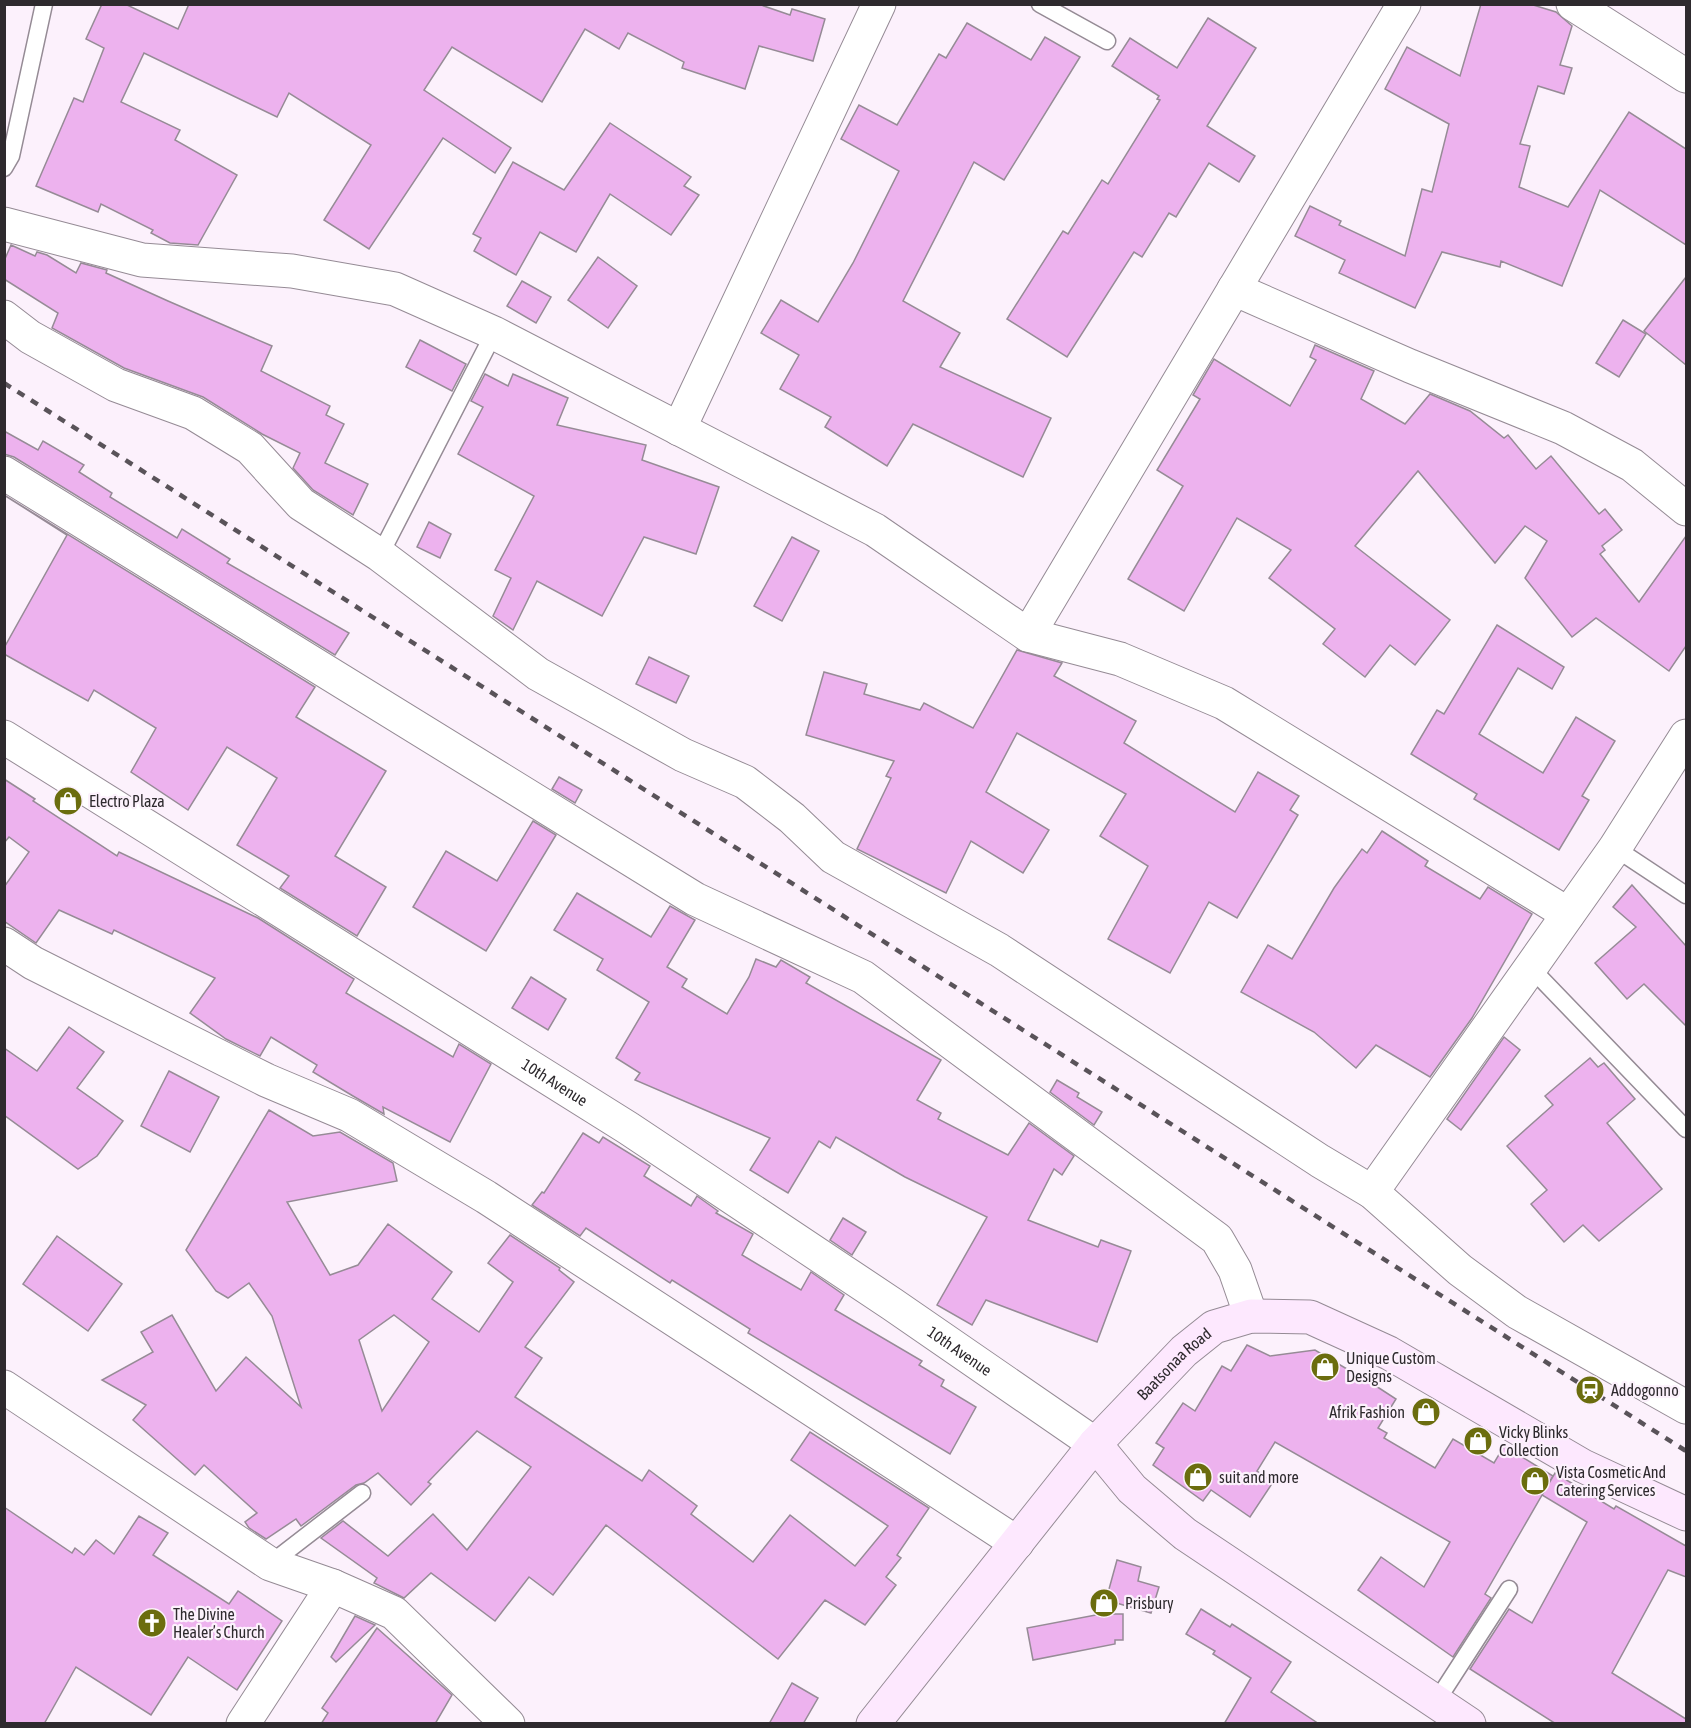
<svg xmlns="http://www.w3.org/2000/svg" width="1691" height="1728" font-family="'Asap Condensed',sans-serif">
<style>
.building{fill:#edb2ee;stroke:#968b96;stroke-width:1.5;fill-rule:evenodd}
.lines{fill:none;stroke-linecap:round;stroke-linejoin:round}
.lane-casing{stroke:#958b95;stroke-width:19}
.street-casing{stroke:#958b95;stroke-width:35}
.secondary-casing{stroke:#958b95;stroke-width:35}
.lane{stroke:#fff;stroke-width:16}
.street{stroke:#fff;stroke-width:33}
.secondary{stroke:#fde8fe;stroke-width:33}
.rail{stroke:#595359;stroke-width:4.5;stroke-dasharray:8 8;stroke-linecap:butt}
.labels{text-anchor:middle;dominant-baseline:central;stroke-width:4.5;stroke-linejoin:round;paint-order:stroke}
.poi-label{font-size:16px;fill:#2e2a2e;stroke:#fcf1fc;text-anchor:start}
.street-label{font-size:16px;fill:#2e2a2e;stroke:#fcf1fc}
</style>
<rect width="100%" height="100%" fill="#fcf1fc"/>
<g class="building">
<path d="M 102,4 L 125,4 L 178,29 L 189,4 L 758,4 L 790,15 L 792,9 L 825,19 L 813,61 L 759,46 L 745,89 L 682,68 L 684,62 L 628,33 L 619,49 L 585,29 L 542,102 L 452,47 L 424,90 L 511,148 L 495,173 L 443,138 L 369,249 L 324,220 L 371,145 L 289,93 L 277,117 L 144,53 L 121,102 L 180,130 L 175,140 L 237,175 L 198,245 L 170,243 L 151,233 L 153,230 L 101,204 L 98,212 L 36,186 L 74,98 L 83,102 L 104,48 L 86,39 Z"/>
<path d="M 1481,4 L 1530,4 L 1556,12 L 1572,26 L 1560,65 L 1572,68 L 1564,94 L 1538,86 L 1520,144 L 1530,146 L 1519,187 L 1568,207 L 1629,112 L 1686,149 L 1686,245 L 1600,190 L 1562,286 L 1501,261 L 1500,267 L 1442,252 L 1415,308 L 1339,273 L 1345,260 L 1295,236 L 1310,206 L 1341,221 L 1339,225 L 1405,256 L 1422,189 L 1432,192 L 1449,124 L 1385,89 L 1407,47 L 1460,76 Z"/>
<path d="M 1208,18 L 1256,48 L 1207,126 L 1255,156 L 1239,182 L 1209,163 L 1176,217 L 1169,213 L 1142,257 L 1134,252 L 1067,357 L 1007,319 L 1063,231 L 1068,234 L 1102,180 L 1108,184 L 1160,100 L 1157,99 L 1159,96 L 1112,66 L 1130,38 L 1177,68 Z"/>
<path d="M 967,23 L 1031,60 L 1045,37 L 1080,57 L 1004,180 L 974,162 L 903,301 L 960,333 L 940,367 L 1051,418 L 1023,477 L 913,424 L 887,466 L 825,427 L 831,417 L 780,389 L 799,355 L 761,333 L 781,300 L 818,322 L 853,263 L 899,171 L 841,139 L 859,105 L 897,125 L 939,54 L 946,58 Z"/>
<path d="M 610,123 L 691,177 L 684,186 L 699,195 L 671,235 L 610,194 L 576,252 L 540,232 L 516,275 L 474,251 L 481,238 L 473,234 L 513,162 L 564,190 Z"/>
<path d="M 11,245 L 35,256 L 37,252 L 47,255 L 76,273 L 81,263 L 107,270 L 106,273 L 168,301 L 272,346 L 261,371 L 330,406 L 326,415 L 344,424 L 325,463 L 368,484 L 353,515 L 313,490 L 293,468 L 300,453 L 262,434 L 203,397 L 124,368 L 52,328 L 58,313 L 4,279 L 4,261 Z"/>
<path d="M 598,257 L 637,286 L 608,328 L 568,300 Z"/>
<path d="M 1686,277 L 1686,365 L 1644,331 Z"/>
<path d="M 522,281 L 551,297 L 536,323 L 507,306 Z"/>
<path d="M 1623,320 L 1646,334 L 1619,377 L 1596,363 Z"/>
<path d="M 420,340 L 466,364 L 452,391 L 406,367 Z"/>
<path d="M 1315,345 L 1374,371 L 1361,399 L 1405,424 L 1430,394 L 1470,411 L 1504,438 L 1508,435 L 1536,469 L 1551,456 L 1599,514 L 1605,509 L 1622,530 L 1602,546 L 1605,550 L 1600,554 L 1639,602 L 1686,536 L 1686,646 L 1669,671 L 1596,618 L 1572,637 L 1525,578 L 1547,541 L 1525,526 L 1495,563 L 1418,471 L 1355,546 L 1450,620 L 1415,665 L 1390,645 L 1365,677 L 1323,644 L 1335,629 L 1269,578 L 1291,550 L 1237,518 L 1184,611 L 1128,579 L 1183,486 L 1157,470 L 1200,399 L 1193,395 L 1214,359 L 1290,406 L 1316,360 L 1310,357 Z"/>
<path d="M 485,374 L 508,386 L 513,374 L 568,398 L 557,425 L 646,445 L 642,460 L 719,487 L 696,554 L 644,537 L 602,616 L 537,581 L 513,630 L 493,616 L 511,578 L 495,570 L 534,496 L 458,454 L 483,407 L 471,401 Z"/>
<path d="M 4,431 L 38,450 L 43,441 L 84,465 L 79,472 L 112,493 L 110,497 L 177,538 L 182,529 L 230,559 L 227,563 L 349,633 L 335,655 L 14,457 L 4,454 Z"/>
<path d="M 4,495 L 315,687 L 296,717 L 386,771 L 335,856 L 386,887 L 357,936 L 280,888 L 289,876 L 237,845 L 277,778 L 227,747 L 188,810 L 131,772 L 156,728 L 94,690 L 88,701 L 4,654 L 4,648 L 67,535 Z"/>
<path d="M 429,522 L 451,534 L 440,558 L 417,547 Z"/>
<path d="M 792,537 L 819,551 L 782,621 L 754,606 Z"/>
<path d="M 1497,625 L 1564,667 L 1552,689 L 1518,668 L 1479,734 L 1543,773 L 1576,717 L 1615,741 L 1582,796 L 1589,800 L 1559,850 L 1474,799 L 1477,794 L 1411,754 L 1437,710 L 1444,714 Z"/>
<path d="M 1017,650 L 1062,663 L 1054,676 L 1136,721 L 1124,743 L 1235,812 L 1258,772 L 1299,796 L 1290,810 L 1298,815 L 1237,918 L 1209,902 L 1170,973 L 1108,939 L 1148,866 L 1100,836 L 1126,794 L 1017,733 L 986,792 L 1049,830 L 1023,873 L 971,841 L 946,893 L 857,849 L 891,778 L 886,776 L 894,761 L 806,735 L 824,672 L 867,684 L 864,694 L 920,710 L 924,703 L 973,728 Z"/>
<path d="M 649,657 L 689,676 L 676,703 L 636,684 Z"/>
<path d="M 559,777 L 582,790 L 575,803 L 552,789 Z"/>
<path d="M 4,779 L 35,799 L 33,801 L 117,856 L 119,852 L 258,918 L 354,979 L 346,993 L 453,1057 L 459,1044 L 491,1064 L 450,1142 L 383,1107 L 384,1114 L 353,1096 L 313,1072 L 317,1065 L 271,1037 L 260,1056 L 226,1039 L 190,1013 L 215,978 L 114,930 L 112,934 L 59,910 L 36,943 L 4,921 L 4,887 L 29,852 L 9,837 L 4,843 Z"/>
<path d="M 533,821 L 556,835 L 486,951 L 413,907 L 446,851 L 497,881 Z"/>
<path d="M 1382,831 L 1428,861 L 1425,866 L 1480,899 L 1488,887 L 1532,914 L 1472,1018 L 1430,1077 L 1376,1045 L 1356,1068 L 1314,1032 L 1241,992 L 1268,945 L 1292,959 L 1334,888 L 1362,849 L 1367,853 Z"/>
<path d="M 1632,885 L 1686,946 L 1686,1026 L 1644,984 L 1627,999 L 1595,963 L 1636,927 L 1613,907 Z"/>
<path d="M 577,893 L 651,937 L 670,906 L 695,920 L 667,967 L 687,979 L 682,987 L 727,1014 L 749,977 L 756,959 L 776,967 L 781,960 L 810,977 L 806,983 L 941,1060 L 917,1100 L 941,1113 L 938,1119 L 1008,1155 L 1029,1123 L 1074,1156 L 1062,1175 L 1054,1169 L 1028,1220 L 1098,1247 L 1101,1240 L 1131,1251 L 1097,1342 L 986,1300 L 972,1325 L 937,1305 L 987,1217 L 905,1177 L 836,1137 L 830,1148 L 819,1141 L 788,1193 L 750,1170 L 770,1138 L 635,1080 L 640,1073 L 616,1058 L 649,1002 L 597,970 L 603,959 L 554,930 Z"/>
<path d="M 531,977 L 566,999 L 548,1030 L 512,1008 Z"/>
<path d="M 69,1027 L 104,1052 L 77,1088 L 123,1121 L 97,1156 L 78,1169 L 4,1115 L 4,1048 L 37,1071 Z"/>
<path d="M 1504,1037 L 1520,1050 L 1461,1130 L 1447,1119 Z"/>
<path d="M 1590,1058 L 1598,1067 L 1604,1063 L 1635,1099 L 1607,1123 L 1662,1189 L 1599,1241 L 1583,1225 L 1564,1242 L 1531,1204 L 1547,1190 L 1507,1146 L 1553,1105 L 1545,1096 Z"/>
<path d="M 169,1071 L 219,1097 L 190,1152 L 141,1126 Z"/>
<path d="M 1057,1080 L 1079,1093 L 1077,1097 L 1102,1112 L 1094,1125 L 1050,1092 Z"/>
<path d="M 269,1110 L 313,1136 L 340,1132 L 393,1163 L 397,1181 L 287,1202 L 330,1275 L 358,1265 L 388,1224 L 452,1272 L 432,1299 L 479,1332 L 513,1282 L 488,1263 L 510,1235 L 560,1268 L 559,1270 L 574,1282 L 525,1347 L 542,1358 L 515,1397 L 642,1481 L 649,1470 L 697,1506 L 691,1514 L 753,1562 L 790,1515 L 855,1566 L 888,1526 L 791,1460 L 810,1432 L 929,1508 L 897,1555 L 901,1558 L 886,1577 L 896,1585 L 865,1625 L 825,1600 L 778,1659 L 606,1525 L 553,1595 L 529,1577 L 495,1621 L 431,1573 L 404,1598 L 374,1583 L 377,1578 L 321,1538 L 343,1521 L 388,1556 L 433,1514 L 467,1550 L 531,1467 L 477,1431 L 428,1482 L 431,1484 L 411,1505 L 378,1473 L 364,1483 L 356,1485 L 301,1526 L 296,1519 L 266,1539 L 249,1528 L 245,1522 L 257,1513 L 204,1465 L 195,1475 L 133,1420 L 146,1405 L 102,1380 L 153,1352 L 141,1332 L 172,1315 L 216,1391 L 246,1357 L 301,1407 L 272,1316 L 249,1283 L 228,1298 L 216,1291 L 186,1250 ZM 394,1315 L 429,1342 L 382,1411 L 359,1340 Z"/>
<path d="M 583,1133 L 599,1143 L 603,1137 L 650,1166 L 644,1176 L 691,1206 L 697,1196 L 718,1211 L 716,1213 L 753,1234 L 742,1255 L 801,1290 L 811,1272 L 844,1295 L 835,1310 L 922,1361 L 919,1365 L 944,1380 L 941,1386 L 976,1407 L 950,1454 L 748,1333 L 750,1329 L 672,1280 L 670,1283 L 586,1228 L 580,1236 L 532,1205 L 542,1192 L 544,1193 Z"/>
<path d="M 843,1218 L 866,1232 L 852,1255 L 830,1240 Z"/>
<path d="M 57,1236 L 122,1284 L 88,1331 L 23,1284 Z"/>
<path d="M 1247,1345 L 1270,1356 L 1315,1350 L 1379,1388 L 1396,1399 L 1378,1428 L 1387,1433 L 1384,1438 L 1435,1468 L 1453,1439 L 1494,1463 L 1504,1446 L 1553,1476 L 1485,1594 L 1491,1598 L 1453,1657 L 1358,1590 L 1381,1557 L 1424,1587 L 1450,1542 L 1275,1442 L 1257,1471 L 1273,1482 L 1250,1517 L 1211,1490 L 1203,1501 L 1153,1465 L 1164,1448 L 1156,1443 L 1183,1403 L 1195,1411 L 1222,1366 L 1231,1371 Z"/>
<path d="M 1555,1473 L 1614,1509 L 1616,1506 L 1686,1546 L 1686,1577 L 1668,1570 L 1612,1673 L 1686,1719 L 1686,1724 L 1556,1724 L 1470,1669 L 1509,1609 L 1532,1623 L 1587,1522 L 1542,1495 Z"/>
<path d="M 4,1507 L 72,1553 L 75,1548 L 84,1555 L 96,1540 L 114,1554 L 139,1516 L 168,1533 L 153,1555 L 229,1604 L 238,1591 L 282,1621 L 237,1690 L 188,1657 L 151,1715 L 76,1667 L 44,1724 L 4,1724 Z"/>
<path d="M 1117,1560 L 1141,1567 L 1138,1581 L 1159,1587 L 1151,1613 L 1106,1600 Z"/>
<path d="M 1201,1609 L 1230,1627 L 1232,1624 L 1291,1662 L 1271,1692 L 1319,1724 L 1224,1724 L 1251,1678 L 1213,1654 L 1215,1651 L 1186,1634 Z"/>
<path d="M 1101,1614 L 1123,1614 L 1123,1640 L 1115,1640 L 1115,1644 L 1033,1660 L 1027,1628 Z"/>
<path d="M 355,1616 L 375,1625 L 336,1662 L 331,1657 Z"/>
<path d="M 377,1628 L 452,1695 L 435,1724 L 321,1724 L 328,1713 L 322,1708 Z"/>
<path d="M 792,1683 L 818,1698 L 803,1724 L 769,1724 Z"/>
</g>
<g class="lines">
<g class="lane-casing">
<g id="lane">
<path d="M 1040,4 L 1107,41"/>
<path d="M 4,168 L 11,156 L 44,4"/>
<path d="M 380,555 L 494,333"/>
<path d="M 1615,848 L 1686,895"/>
<path d="M 1530,967 L 1686,1129"/>
<path d="M 270,1564 L 362,1493"/>
<path d="M 1436,1702 L 1509,1589"/>
</g>
</g>
<g class="street-casing">
<g id="street">
<path d="M 1573,4 L 1686,76"/>
<path d="M 4,224 L 142,260 L 292,271 L 395,289 L 494,333 L 875,530 L 1028,635 L 1120,659 L 1224,703 L 1568,914"/>
<path d="M 1234,289 L 1410,366 L 1563,428 L 1632,465 L 1686,509"/>
<path d="M 4,317 L 30,337 L 116,385 L 193,413 L 250,448 L 301,504 L 380,555 L 538,674 L 683,755 L 745,782 L 792,818 L 833,857 L 999,950 L 1320,1161 L 1372,1192 L 1460,1270 L 1517,1312 L 1686,1407"/>
<path d="M 679,429 L 879,4"/>
<path d="M 4,473 L 695,899 L 863,977 L 1217,1239 L 1235,1270 L 1251,1316"/>
<path d="M 1028,635 L 1404,4"/>
<path id="s1" d="M 4,737 L 628,1128 L 892,1304 L 1095,1444"/>
<path d="M 4,944 L 33,963 L 266,1080 L 349,1115 L 486,1197 L 1017,1543"/>
<path d="M 1372,1192 L 1615,848 L 1686,736"/>
<path d="M 4,1387 L 270,1564 L 333,1586 L 394,1613 L 508,1724"/>
<path d="M 243,1724 L 333,1586"/>
</g>
</g>
<g class="secondary-casing">
<g id="secondary">
<path d="M 1095,1444 L 1132,1489 L 1185,1534 L 1469,1724"/>
<path id="s2" d="M 873,1724 L 1095,1444 L 1184,1351 L 1214,1327 L 1251,1316 L 1310,1317 L 1389,1353 L 1583,1466 L 1686,1514"/>
</g>
</g>
<use href="#lane" class="lane"/>
<use href="#street" class="street"/>
<use href="#secondary" class="secondary"/>
<path class="rail" d="M 4,383 L 1686,1451"/>
</g>
<defs>
<g id="shop-disc" transform="scale(1.5)"><circle r="9.5" fill="#6b6d0e" stroke="#fcf1fc"/><path d="M-5-2.5h2.3a2.7 3.5 0 0 1 5.4 0H5L5.5 6h-11ZM-1.5-2.5h3a1.5 2.3 0 0 0-3 0Z" fill="#fff"/></g>
<g id="station-disc" transform="scale(1.5)"><circle r="9.5" fill="#6b6d0e" stroke="#fcf1fc"/><path d="M-3-6H3Q5-6 5-4V2Q5 4 3 4L4.5 6H3L1.5 4h-3L-3 6H-4.5L-3 4Q-5 4-5 2V-4Q-5-6-3-6ZM-3.5-4v3h7v-3ZM-3.5 1v1.5H-2V1ZM2 1v1.5H3.5V1Z" fill="#fff"/></g>
<g id="church-disc" transform="scale(1.5)"><circle r="9.5" fill="#6b6d0e" stroke="#fcf1fc"/><path d="M-1.2-6h2.4v3.5h3.3v2.4h-3.3V6h-2.4V-.1h-3.3v-2.4h3.3Z" fill="#fff"/></g>
</defs>
<g fill-rule="evenodd">
<use href="#shop-disc" x="68" y="801"/>
<use href="#shop-disc" x="1325" y="1367"/>
<use href="#station-disc" x="1590" y="1390"/>
<use href="#shop-disc" x="1426" y="1412"/>
<use href="#shop-disc" x="1478" y="1441"/>
<use href="#shop-disc" x="1198" y="1477"/>
<use href="#shop-disc" x="1535" y="1481"/>
<use href="#shop-disc" x="1104" y="1603"/>
<use href="#church-disc" x="152" y="1623"/>
</g>
<g class="labels">
<g class="poi-label">
<text x="89" y="801">Electro Plaza</text>
<text x="1346" y="1358">Unique Custom<tspan x="1346" dy="18">Designs</tspan></text>
<text x="1611" y="1390">Addogonno</text>
<text x="1405" y="1412" text-anchor="end">Afrik Fashion</text>
<text x="1499" y="1432">Vicky Blinks<tspan x="1499" dy="18">Collection</tspan></text>
<text x="1556" y="1472">Vista Cosmetic And<tspan x="1556" dy="18">Catering Services</tspan></text>
<text x="1219" y="1477">suit and more</text>
<text x="1125" y="1603">Prisbury</text>
<text x="173" y="1614">The Divine<tspan x="173" dy="18">Healer’s Church</tspan></text>
</g>
<g class="street-label">
<text stroke="none"><textPath href="#s1" startOffset="650">10th Avenue</textPath></text>
<text stroke="none"><textPath href="#s1" startOffset="1136">10th Avenue</textPath></text>
<text stroke="none"><textPath href="#s2" startOffset="470">Baatsonaa Road</textPath></text>
</g>
</g>
<rect width="1691" height="1728" fill="none" stroke="#2e2a2e" stroke-width="12"/>
</svg>
